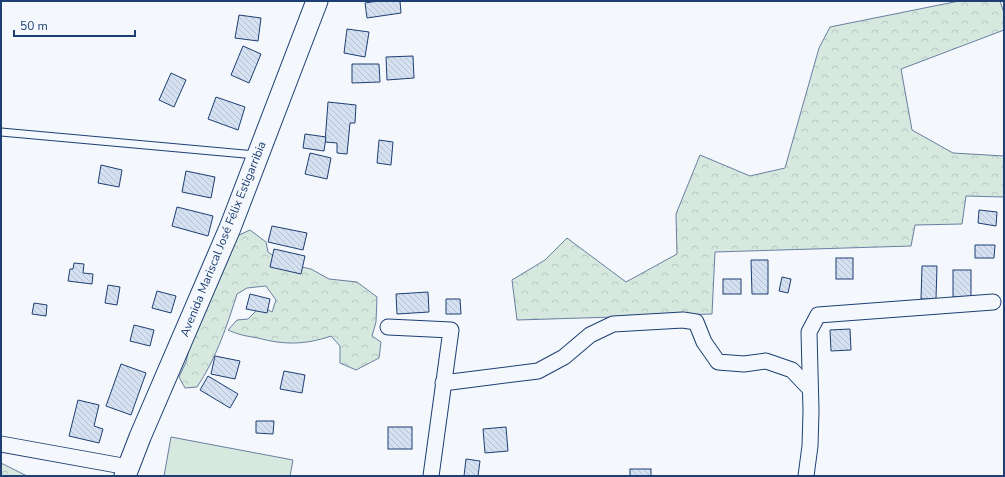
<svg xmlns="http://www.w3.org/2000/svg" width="1005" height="477" font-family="'Nunito Sans',sans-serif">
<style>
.grass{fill:#d7e8df;stroke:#687fa3}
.forest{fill:url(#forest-crowns);stroke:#687fa3}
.building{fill:url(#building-back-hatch);stroke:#1d3f73}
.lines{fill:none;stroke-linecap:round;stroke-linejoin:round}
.lane-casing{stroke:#1d3f73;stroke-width:9}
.street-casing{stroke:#1d3f73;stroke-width:17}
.secondary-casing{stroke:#1d3f73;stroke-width:23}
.lane{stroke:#f4f7fb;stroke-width:7}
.street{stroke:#f4f7fb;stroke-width:15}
.secondary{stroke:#f4f7fb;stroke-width:21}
.labels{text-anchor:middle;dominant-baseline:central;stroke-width:3;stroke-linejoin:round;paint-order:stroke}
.street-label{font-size:12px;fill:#1d3f73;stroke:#f4f7fb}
</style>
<defs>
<pattern id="forest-crowns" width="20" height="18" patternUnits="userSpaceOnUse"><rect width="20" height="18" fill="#d7e8df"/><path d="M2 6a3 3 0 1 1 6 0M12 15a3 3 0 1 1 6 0" fill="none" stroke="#b8c8c3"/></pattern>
<pattern id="building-back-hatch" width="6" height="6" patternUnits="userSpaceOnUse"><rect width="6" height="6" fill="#d5e0f0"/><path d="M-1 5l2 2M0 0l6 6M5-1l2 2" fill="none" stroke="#b6c1d1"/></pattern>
</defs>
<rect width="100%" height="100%" fill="#f4f7fb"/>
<path class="grass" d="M 171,437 L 293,460 L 290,476 L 164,476 Z"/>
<g class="forest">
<path d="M 959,1 L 1000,1 L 1004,13 L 1004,30 L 901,69 L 912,130 L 953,153 L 1004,156 L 1004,197 L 966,196 L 962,224 L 915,225 L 911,246 L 715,252 L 712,314 L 517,320 L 512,280 L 545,260 L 567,238 L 626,282 L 677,254 L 676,214 L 700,155 L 750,176 L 785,168 L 819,48 L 830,27 Z"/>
<path d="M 250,230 L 266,242 L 268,252 L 283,263 L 311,269 L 329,279 L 357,282 L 377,297 L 376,322 L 372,336 L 381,342 L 379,358 L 356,370 L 340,363 L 340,346 L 331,336 C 305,345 284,345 258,338 C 246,336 239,335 228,330 L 237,320 L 248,319 L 261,306 L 272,312 L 276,300 L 266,286 L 247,288 L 237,294 C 227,326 216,359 197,387 L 185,388 L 179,377 L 186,362 L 191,341 L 235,237 Z"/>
<path d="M 1,463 L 27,476 L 1,476 Z"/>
</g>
<g class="building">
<path d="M 378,1 L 400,1 L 401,13 L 367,18 L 365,3 Z"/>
<path d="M 239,15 L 261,18 L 258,41 L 235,38 Z"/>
<path d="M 347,29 L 369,32 L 365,57 L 344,53 Z"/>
<path d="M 243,46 L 261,54 L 249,83 L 231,75 Z"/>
<path d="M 413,56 L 414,78 L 387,80 L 386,57 Z"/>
<path d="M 352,64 L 379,64 L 380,82 L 352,83 Z"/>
<path d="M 171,73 L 186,80 L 174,107 L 159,100 Z"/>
<path d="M 216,97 L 245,107 L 238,130 L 208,119 Z"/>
<path d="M 328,102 L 356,105 L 355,123 L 350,123 L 347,154 L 337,153 L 337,143 L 325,142 Z"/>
<path d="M 305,134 L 326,137 L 324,151 L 303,148 Z"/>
<path d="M 379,140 L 393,142 L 391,165 L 377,163 Z"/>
<path d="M 310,153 L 331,158 L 327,179 L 305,174 Z"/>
<path d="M 101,165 L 122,170 L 119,187 L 98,183 Z"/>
<path d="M 186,171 L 215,177 L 211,198 L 182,192 Z"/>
<path d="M 177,207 L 213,216 L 208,236 L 172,226 Z"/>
<path d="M 979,210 L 997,212 L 996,226 L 978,223 Z"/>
<path d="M 272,226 L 307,233 L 303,250 L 268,242 Z"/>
<path d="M 975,245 L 995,245 L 994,258 L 975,258 Z"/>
<path d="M 274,249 L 305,256 L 301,274 L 270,267 Z"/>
<rect x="836" y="258" width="17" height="21"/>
<path d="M 751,260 L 768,260 L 768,294 L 752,294 Z"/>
<path d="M 74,263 L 84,264 L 83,273 L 93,274 L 92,284 L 68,281 L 70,269 L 73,269 Z"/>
<path d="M 922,266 L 937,266 L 936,299 L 921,299 Z"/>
<rect x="953" y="270" width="18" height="27"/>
<path d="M 782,277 L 791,279 L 788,293 L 779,291 Z"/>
<rect x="723" y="279" width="18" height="15"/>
<path d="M 108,285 L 120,287 L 117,305 L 105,303 Z"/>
<path d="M 157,291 L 176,296 L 171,313 L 152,308 Z"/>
<path d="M 428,292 L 429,312 L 397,314 L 396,294 Z"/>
<path d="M 250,294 L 270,299 L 267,313 L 246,309 Z"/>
<path d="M 446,299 L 460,299 L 461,314 L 446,314 Z"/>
<path d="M 34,303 L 47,305 L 46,316 L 32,314 Z"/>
<path d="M 134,325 L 154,330 L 150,346 L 130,341 Z"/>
<path d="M 850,329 L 851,350 L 831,351 L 830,330 Z"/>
<path d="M 215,356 L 240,361 L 235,379 L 211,374 Z"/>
<path d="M 121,364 L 146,373 L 131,415 L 106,406 Z"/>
<path d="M 284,371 L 305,375 L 302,393 L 280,389 Z"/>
<path d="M 208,376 L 238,394 L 230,408 L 200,390 Z"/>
<path d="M 78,400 L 99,405 L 94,426 L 103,429 L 99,443 L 69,436 Z"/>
<path d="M 256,421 L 274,421 L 273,434 L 256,433 Z"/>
<rect x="388" y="427" width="24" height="22"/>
<path d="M 506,427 L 508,451 L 485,453 L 483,429 Z"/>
<path d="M 466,459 L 480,461 L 478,476 L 464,476 Z"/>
<rect x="630" y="469" width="21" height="7"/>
</g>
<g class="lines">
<g class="lane-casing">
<path id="lane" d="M 1,132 L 256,155"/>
</g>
<g class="street-casing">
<g id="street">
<path d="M 388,327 L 451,330 L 431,476"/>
<path d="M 443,383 L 538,371 L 564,357 L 590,335 L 613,324 L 683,320 L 696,322 L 704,342 L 718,362 L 744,364 L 766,361 L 792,370 L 810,389"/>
<path d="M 1,444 L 128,467"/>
<path d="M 806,476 L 810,446 L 811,411 L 809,332 L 818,315 L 993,302"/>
</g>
</g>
<g class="secondary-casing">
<path id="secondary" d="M 125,476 L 140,437 L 230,228 L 317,1"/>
</g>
<use href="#lane" class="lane"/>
<use href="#street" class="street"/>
<use href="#secondary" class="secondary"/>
</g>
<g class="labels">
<g class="street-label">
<text transform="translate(223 239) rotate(-68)">Avenida Mariscal José Félix Estigarribia</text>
</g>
</g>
<rect width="1005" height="477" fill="none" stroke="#1d3f73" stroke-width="4"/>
<path d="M14 30v6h121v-6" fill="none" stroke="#1d3f73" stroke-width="2"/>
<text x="20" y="30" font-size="12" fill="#1d3f73" stroke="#f4f7fb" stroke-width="3" paint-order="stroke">50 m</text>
</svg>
